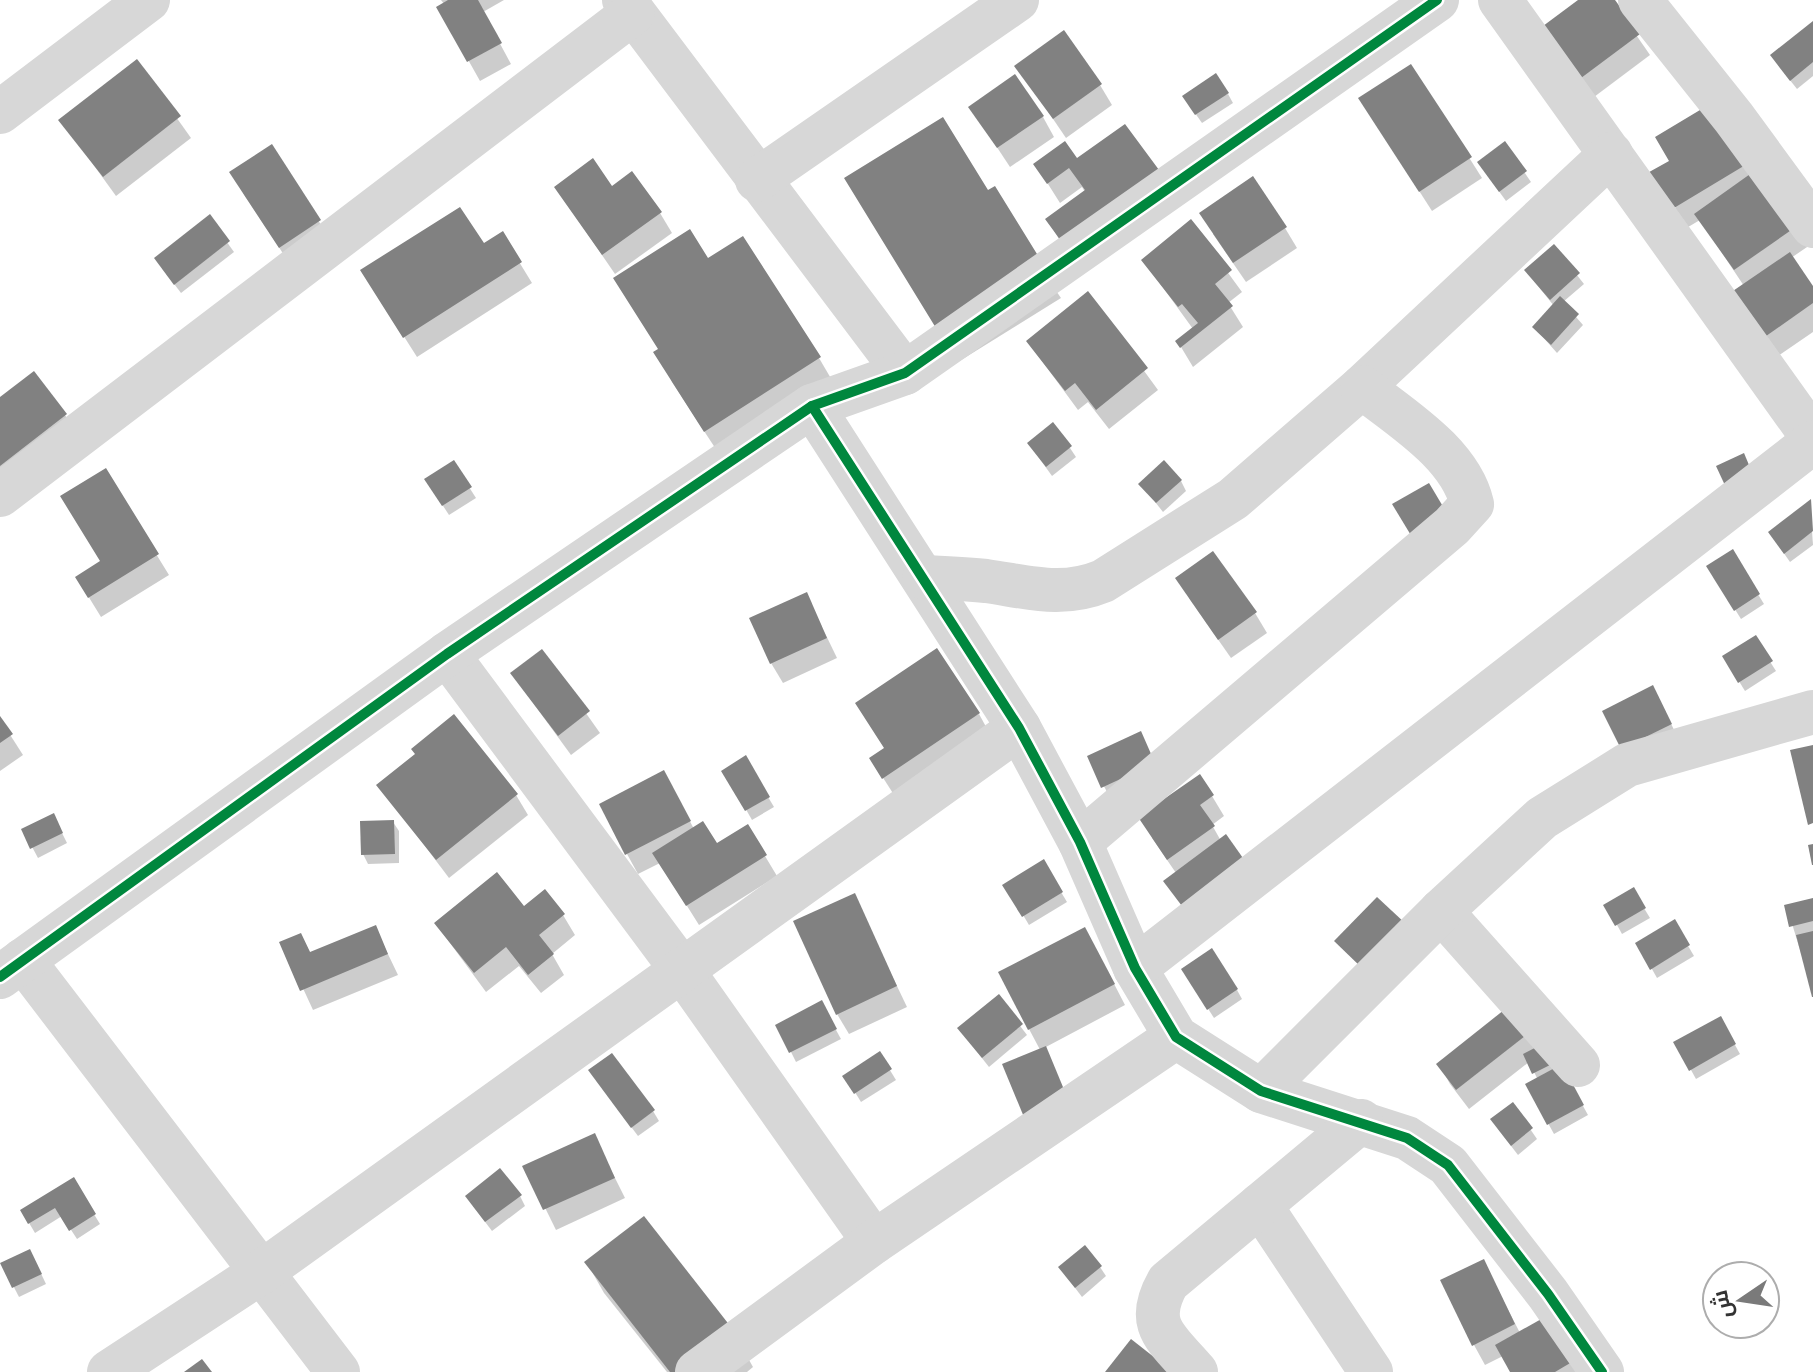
<svg xmlns="http://www.w3.org/2000/svg" width="1813" height="1372" font-family="'Asap Condensed',Cairo,sans-serif">
<style>
.shadow{fill:#0003}
.building{fill:#818181}
.lines{fill:none;stroke-linecap:round;stroke-linejoin:round}
.street{stroke:#d7d7d7;stroke-width:44}
.cycleway-casing{stroke:#fff;stroke-width:15}
.cycleway{stroke:#00873e;stroke-width:10}
</style>
<rect width="100%" height="100%" fill="#fff"/>
<g class="shadow">
<path d="M 441,0 L 504,0 L 483,12 L 511,64 L 480,81 L 439,8 L 444,4 Z"/>
<path d="M 1582,0 L 1612,0 L 1650,55 L 1590,100 L 1553,50 Z"/>
<path d="M 1813,25 L 1813,76 L 1797,89 L 1778,65 Z"/>
<path d="M 137,62 L 191,138 L 116,196 L 61,120 Z"/>
<path d="M 1017,66 L 1100,85 L 1112,105 L 1066,138 Z"/>
<path d="M 1411,66 L 1482,178 L 1432,211 L 1373,119 Z"/>
<path d="M 1228,94 L 1233,103 L 1202,123 L 1190,106 Z"/>
<path d="M 971,108 L 1043,117 L 1054,137 L 1010,167 Z"/>
<path d="M 1125,126 L 1059,239 L 1047,219 L 1085,192 L 1082,187 L 1060,203 L 1036,165 L 1077,161 Z"/>
<path d="M 1658,138 L 1760,170 L 1810,245 L 1791,258 L 1813,290 L 1813,332 L 1772,360 L 1744,286 L 1700,220 L 1678,233 L 1671,162 Z"/>
<path d="M 1505,144 L 1531,182 L 1506,201 L 1485,172 Z"/>
<path d="M 272,146 L 331,241 L 292,267 L 243,193 Z"/>
<path d="M 556,188 L 611,189 L 660,213 L 672,233 L 615,274 Z"/>
<path d="M 988,193 L 1061,298 L 958,362 Z"/>
<path d="M 209,217 L 234,252 L 181,293 L 162,268 Z"/>
<path d="M 1191,222 L 1242,292 L 1228,303 L 1243,327 L 1193,367 L 1178,342 L 1193,329 L 1143,260 Z"/>
<path d="M 1285,228 L 1297,248 L 1246,282 L 1213,234 Z"/>
<path d="M 502,234 L 532,283 L 417,357 L 375,291 L 483,246 Z"/>
<path d="M 1554,246 L 1584,284 L 1563,302 L 1583,325 L 1557,353 L 1534,327 L 1554,306 L 1526,271 Z"/>
<path d="M 708,261 L 819,358 L 836,387 L 723,460 L 672,382 L 660,350 Z"/>
<path d="M 1088,294 L 1158,390 L 1109,429 L 1088,402 L 1078,410 L 1028,342 Z"/>
<path d="M 0,399 L 65,415 L 77,435 L 0,487 Z"/>
<path d="M 1029,444 L 1070,448 L 1076,457 L 1052,476 Z"/>
<path d="M 453,462 L 476,498 L 449,515 L 432,489 Z"/>
<path d="M 105,471 L 169,575 L 101,617 L 77,578 L 102,562 Z"/>
<path d="M 1181,481 L 1186,491 L 1163,512 L 1141,484 Z"/>
<path d="M 1810,502 L 1813,545 L 1790,562 L 1776,542 Z"/>
<path d="M 1732,552 L 1764,604 L 1741,619 L 1714,576 Z"/>
<path d="M 806,594 L 837,658 L 783,683 L 771,663 Z"/>
<path d="M 1189,598 L 1255,613 L 1267,633 L 1231,658 Z"/>
<path d="M 1755,638 L 1776,671 L 1745,691 L 1724,657 Z"/>
<path d="M 542,651 L 600,733 L 571,755 L 512,674 Z"/>
<path d="M 1658,697 L 1676,734 L 1628,758 Z"/>
<path d="M 979,714 L 990,734 L 896,798 L 871,759 Z"/>
<path d="M 0,719 L 23,755 L 0,771 Z"/>
<path d="M 1145,743 L 1109,796 L 1089,757 Z"/>
<path d="M 745,758 L 774,807 L 752,820 L 724,771 Z"/>
<path d="M 379,785 L 516,795 L 528,815 L 449,878 Z"/>
<path d="M 675,793 L 694,829 L 716,846 L 765,856 L 777,876 L 699,925 L 660,863 L 638,874 L 627,854 Z"/>
<path d="M 1212,796 L 1224,816 L 1212,825 L 1221,841 L 1201,933 L 1165,881 L 1176,873 L 1152,838 Z"/>
<path d="M 393,822 L 399,831 L 399,863 L 368,864 L 363,854 Z"/>
<path d="M 58,825 L 67,843 L 38,858 L 23,830 Z"/>
<path d="M 1043,862 L 1067,902 L 1029,925 L 1005,885 Z"/>
<path d="M 1633,890 L 1650,918 L 1622,934 L 1606,905 Z"/>
<path d="M 854,896 L 907,1007 L 849,1034 L 837,1014 Z"/>
<path d="M 1813,900 L 1813,993 L 1787,907 Z"/>
<path d="M 523,909 L 563,915 L 575,935 L 552,954 L 564,975 L 541,993 L 519,966 L 486,992 L 436,924 Z"/>
<path d="M 1674,922 L 1694,956 L 1657,978 L 1638,944 Z"/>
<path d="M 375,927 L 398,975 L 313,1010 L 282,943 L 301,935 L 311,954 Z"/>
<path d="M 1096,949 L 1125,1005 L 1044,1048 L 1080,1125 L 1029,1029 Z"/>
<path d="M 1189,979 L 1237,990 L 1242,999 L 1214,1018 Z"/>
<path d="M 998,997 L 1027,1035 L 989,1067 L 959,1029 Z"/>
<path d="M 821,1003 L 841,1039 L 796,1062 L 778,1026 Z"/>
<path d="M 1509,1009 L 1567,1077 L 1588,1115 L 1554,1134 L 1527,1085 L 1538,1080 L 1529,1062 L 1469,1109 L 1450,1084 L 1439,1064 Z"/>
<path d="M 1720,1018 L 1740,1054 L 1696,1079 L 1676,1043 Z"/>
<path d="M 880,1054 L 896,1080 L 861,1102 L 845,1076 Z"/>
<path d="M 596,1080 L 653,1111 L 659,1121 L 638,1136 Z"/>
<path d="M 1513,1104 L 1537,1139 L 1518,1155 L 1498,1129 Z"/>
<path d="M 594,1136 L 625,1198 L 556,1230 L 525,1167 Z"/>
<path d="M 73,1180 L 100,1224 L 77,1239 L 62,1216 L 35,1233 L 22,1211 Z"/>
<path d="M 520,1196 L 525,1206 L 492,1231 L 473,1206 Z"/>
<path d="M 35,1261 L 46,1284 L 19,1297 L 2,1264 Z"/>
<path d="M 587,1263 L 736,1337 L 753,1367 L 747,1372 L 667,1372 L 604,1293 Z"/>
<path d="M 1100,1267 L 1106,1276 L 1082,1297 L 1060,1268 Z"/>
<path d="M 1494,1282 L 1520,1333 L 1551,1316 L 1583,1372 L 1512,1372 L 1503,1356 L 1485,1365 L 1474,1345 Z"/>
</g>
<g class="building">
<path d="M 448,0 L 478,0 L 502,43 L 467,62 L 436,7 Z"/>
<path d="M 1578,0 L 1615,0 L 1640,34 L 1577,81 L 1539,29 Z"/>
<path d="M 1813,21 L 1813,62 L 1790,81 L 1770,55 Z"/>
<path d="M 1064,30 L 1102,84 L 1053,119 L 1014,66 Z"/>
<path d="M 137,59 L 181,116 L 103,177 L 58,120 Z"/>
<path d="M 1411,64 L 1472,157 L 1419,192 L 1358,98 Z"/>
<path d="M 1216,73 L 1229,93 L 1195,115 L 1182,96 Z"/>
<path d="M 1015,74 L 1044,116 L 997,148 L 968,107 Z"/>
<path d="M 1710,104 L 1747,164 L 1664,214 L 1642,176 L 1669,161 L 1655,137 Z"/>
<path d="M 943,117 L 988,190 L 995,186 L 1045,267 L 939,333 L 844,178 Z"/>
<path d="M 1125,124 L 1162,174 L 1064,245 L 1045,219 L 1085,190 L 1069,168 L 1047,184 L 1033,164 L 1065,141 L 1077,158 Z"/>
<path d="M 1505,141 L 1527,171 L 1499,192 L 1477,162 Z"/>
<path d="M 272,144 L 321,220 L 279,248 L 229,172 Z"/>
<path d="M 593,158 L 612,186 L 632,171 L 662,212 L 602,255 L 554,187 Z"/>
<path d="M 1760,167 L 1800,224 L 1734,270 L 1694,214 Z"/>
<path d="M 1253,176 L 1287,227 L 1233,263 L 1199,213 Z"/>
<path d="M 460,207 L 484,243 L 503,231 L 522,262 L 403,338 L 360,270 Z"/>
<path d="M 210,214 L 230,241 L 174,285 L 154,258 Z"/>
<path d="M 1191,219 L 1232,270 L 1215,284 L 1233,306 L 1180,348 L 1175,341 L 1198,323 L 1182,304 L 1178,307 L 1141,260 Z"/>
<path d="M 690,229 L 708,258 L 743,236 L 821,357 L 704,432 L 653,352 L 658,349 L 613,278 Z"/>
<path d="M 1554,244 L 1580,273 L 1550,300 L 1524,270 Z"/>
<path d="M 1790,252 L 1813,286 L 1813,303 L 1759,341 L 1727,295 Z"/>
<path d="M 1088,291 L 1148,368 L 1096,410 L 1075,383 L 1065,391 L 1026,341 Z"/>
<path d="M 1560,296 L 1579,314 L 1551,345 L 1532,327 Z"/>
<path d="M 34,371 L 67,414 L 0,466 L 0,397 Z"/>
<path d="M 1053,422 L 1072,446 L 1046,467 L 1027,443 Z"/>
<path d="M 1744,453 L 1756,482 L 1729,494 L 1716,466 Z"/>
<path d="M 454,460 L 472,487 L 442,506 L 424,479 Z"/>
<path d="M 1164,460 L 1182,480 L 1156,503 L 1138,484 Z"/>
<path d="M 106,468 L 159,554 L 88,598 L 75,577 L 100,561 L 60,496 Z"/>
<path d="M 1429,483 L 1448,515 L 1412,537 L 1392,504 Z"/>
<path d="M 1811,499 L 1813,531 L 1784,554 L 1768,532 Z"/>
<path d="M 1733,549 L 1760,594 L 1734,611 L 1706,566 Z"/>
<path d="M 1213,551 L 1257,612 L 1218,640 L 1175,578 Z"/>
<path d="M 807,592 L 827,638 L 770,664 L 749,618 Z"/>
<path d="M 1756,635 L 1773,661 L 1738,683 L 1722,656 Z"/>
<path d="M 937,648 L 980,713 L 882,779 L 869,758 L 884,748 L 855,703 Z"/>
<path d="M 542,649 L 590,711 L 558,736 L 510,673 Z"/>
<path d="M 1653,685 L 1672,724 L 1621,749 L 1602,711 Z"/>
<path d="M 454,714 L 518,794 L 436,860 L 376,785 L 415,754 L 411,749 Z"/>
<path d="M 0,716 L 13,734 L 0,743 Z"/>
<path d="M 1141,731 L 1155,763 L 1101,788 L 1087,756 Z"/>
<path d="M 1813,745 L 1813,823 L 1808,825 L 1790,750 Z"/>
<path d="M 746,755 L 770,797 L 745,811 L 721,771 Z"/>
<path d="M 664,770 L 691,821 L 625,855 L 599,804 Z"/>
<path d="M 1200,774 L 1214,795 L 1200,805 L 1215,826 L 1167,860 L 1138,817 Z"/>
<path d="M 54,813 L 63,833 L 30,849 L 21,829 Z"/>
<path d="M 394,820 L 395,854 L 361,855 L 360,821 Z"/>
<path d="M 703,821 L 717,843 L 748,824 L 767,855 L 686,906 L 652,853 Z"/>
<path d="M 1226,834 L 1250,868 L 1188,914 L 1163,881 Z"/>
<path d="M 1813,844 L 1813,865 L 1812,865 L 1808,845 Z"/>
<path d="M 1044,859 L 1063,892 L 1022,917 L 1002,885 Z"/>
<path d="M 497,872 L 524,906 L 545,889 L 565,914 L 539,935 L 554,954 L 528,975 L 506,947 L 474,973 L 434,923 Z"/>
<path d="M 1634,887 L 1646,908 L 1615,926 L 1603,905 Z"/>
<path d="M 855,893 L 897,986 L 836,1015 L 793,921 Z"/>
<path d="M 1377,897 L 1406,924 L 1363,969 L 1334,941 Z"/>
<path d="M 1813,898 L 1813,921 L 1789,927 L 1784,905 Z"/>
<path d="M 1675,919 L 1690,945 L 1650,970 L 1635,943 Z"/>
<path d="M 376,925 L 388,954 L 300,991 L 279,942 L 301,933 L 310,952 Z"/>
<path d="M 1085,927 L 1115,984 L 1028,1030 L 998,972 Z"/>
<path d="M 1813,931 L 1813,997 L 1812,997 L 1796,935 Z"/>
<path d="M 1212,948 L 1238,989 L 1207,1010 L 1181,969 Z"/>
<path d="M 999,994 L 1023,1024 L 982,1058 L 957,1028 Z"/>
<path d="M 822,1000 L 837,1029 L 789,1053 L 775,1025 Z"/>
<path d="M 1509,1006 L 1529,1033 L 1456,1090 L 1436,1064 Z"/>
<path d="M 1721,1016 L 1736,1044 L 1689,1071 L 1673,1042 Z"/>
<path d="M 1550,1040 L 1560,1060 L 1532,1074 L 1523,1054 Z"/>
<path d="M 1046,1046 L 1070,1104 L 1026,1122 L 1002,1064 Z"/>
<path d="M 880,1051 L 892,1069 L 854,1094 L 842,1076 Z"/>
<path d="M 612,1053 L 655,1110 L 631,1128 L 588,1070 Z"/>
<path d="M 1562,1064 L 1584,1105 L 1547,1125 L 1525,1084 Z"/>
<path d="M 1513,1102 L 1533,1128 L 1511,1146 L 1490,1119 Z"/>
<path d="M 595,1133 L 615,1178 L 543,1210 L 522,1166 Z"/>
<path d="M 500,1168 L 522,1195 L 485,1222 L 465,1196 Z"/>
<path d="M 74,1177 L 96,1214 L 69,1231 L 55,1208 L 28,1224 L 20,1210 Z"/>
<path d="M 644,1216 L 738,1336 L 692,1372 L 670,1372 L 584,1262 Z"/>
<path d="M 1085,1245 L 1102,1266 L 1075,1288 L 1058,1267 Z"/>
<path d="M 30,1249 L 42,1274 L 12,1288 L 0,1263 Z"/>
<path d="M 1484,1259 L 1515,1324 L 1472,1346 L 1440,1280 Z"/>
<path d="M 1552,1313 L 1577,1359 L 1555,1372 L 1510,1372 L 1495,1345 Z"/>
<path d="M 1131,1339 L 1173,1372 L 1105,1372 Z"/>
<path d="M 202,1359 L 212,1372 L 184,1372 Z"/>
</g>
<g class="lines">
<g class="street">
<path d="M 624,0 L 905,373"/>
<path d="M 1500,0 L 1813,438"/>
<path d="M 1640,0 L 1734,118 L 1813,226"/>
<path d="M 0,112 L 148,0"/>
<path d="M 757,180 L 1017,0"/>
<path d="M 812,406 L 1019,728 L 1080,842 L 1135,968 L 1176,1037 L 1261,1091 L 1407,1138 L 1448,1165 L 1548,1294 L 1602,1372"/>
<path d="M 0,495 L 633,13"/>
<path d="M 924,577 C 945,578 966,579 986,581 C 1028,587 1062,598 1103,581 L 1233,499 L 1362,387 L 1611,154"/>
<path d="M 447,654 L 682,970 L 874,1242"/>
<path d="M 1080,842 L 1452,526 L 1472,504 C 1460,453 1401,418 1362,387"/>
<path d="M 1441,911 L 1578,1065"/>
<path d="M 23,960 L 338,1372"/>
<path d="M 1135,968 L 1813,442"/>
<path d="M 0,977 L 447,654 L 812,406 L 905,373 L 1437,0"/>
<path d="M 1261,1091 L 1441,911 L 1542,818 L 1627,765 L 1813,712"/>
<path d="M 1260,1205 L 1371,1372"/>
<path d="M 109,1372 L 260,1273 L 1019,728"/>
<path d="M 697,1372 L 874,1242 L 1176,1037"/>
<path d="M 1196,1372 C 1168,1339 1143,1326 1168,1282 L 1361,1121"/>
</g>
<g class="cycleway-casing">
<g id="cycleway">
<path d="M 812,406 L 1019,728 L 1080,842 L 1135,968 L 1176,1037 L 1261,1091 L 1407,1138 L 1448,1165 L 1548,1294 L 1602,1372"/>
<path d="M 0,977 L 447,654 L 812,406 L 905,373 L 1437,0"/>
</g>
</g>
<use href="#cycleway" class="cycleway"/>
</g>
<g transform="translate(1741 1300) rotate(257)"><circle r="38" fill="#ffffff" stroke="#adadad" stroke-width="2"/>
<path d="M0-6L14 30L0 20L-14 30Z" fill="#7a7a7a"/>
<text y="-12" font-size="22" font-weight="bold" text-anchor="middle" fill="#333333">ش</text>
</g>
</svg>
